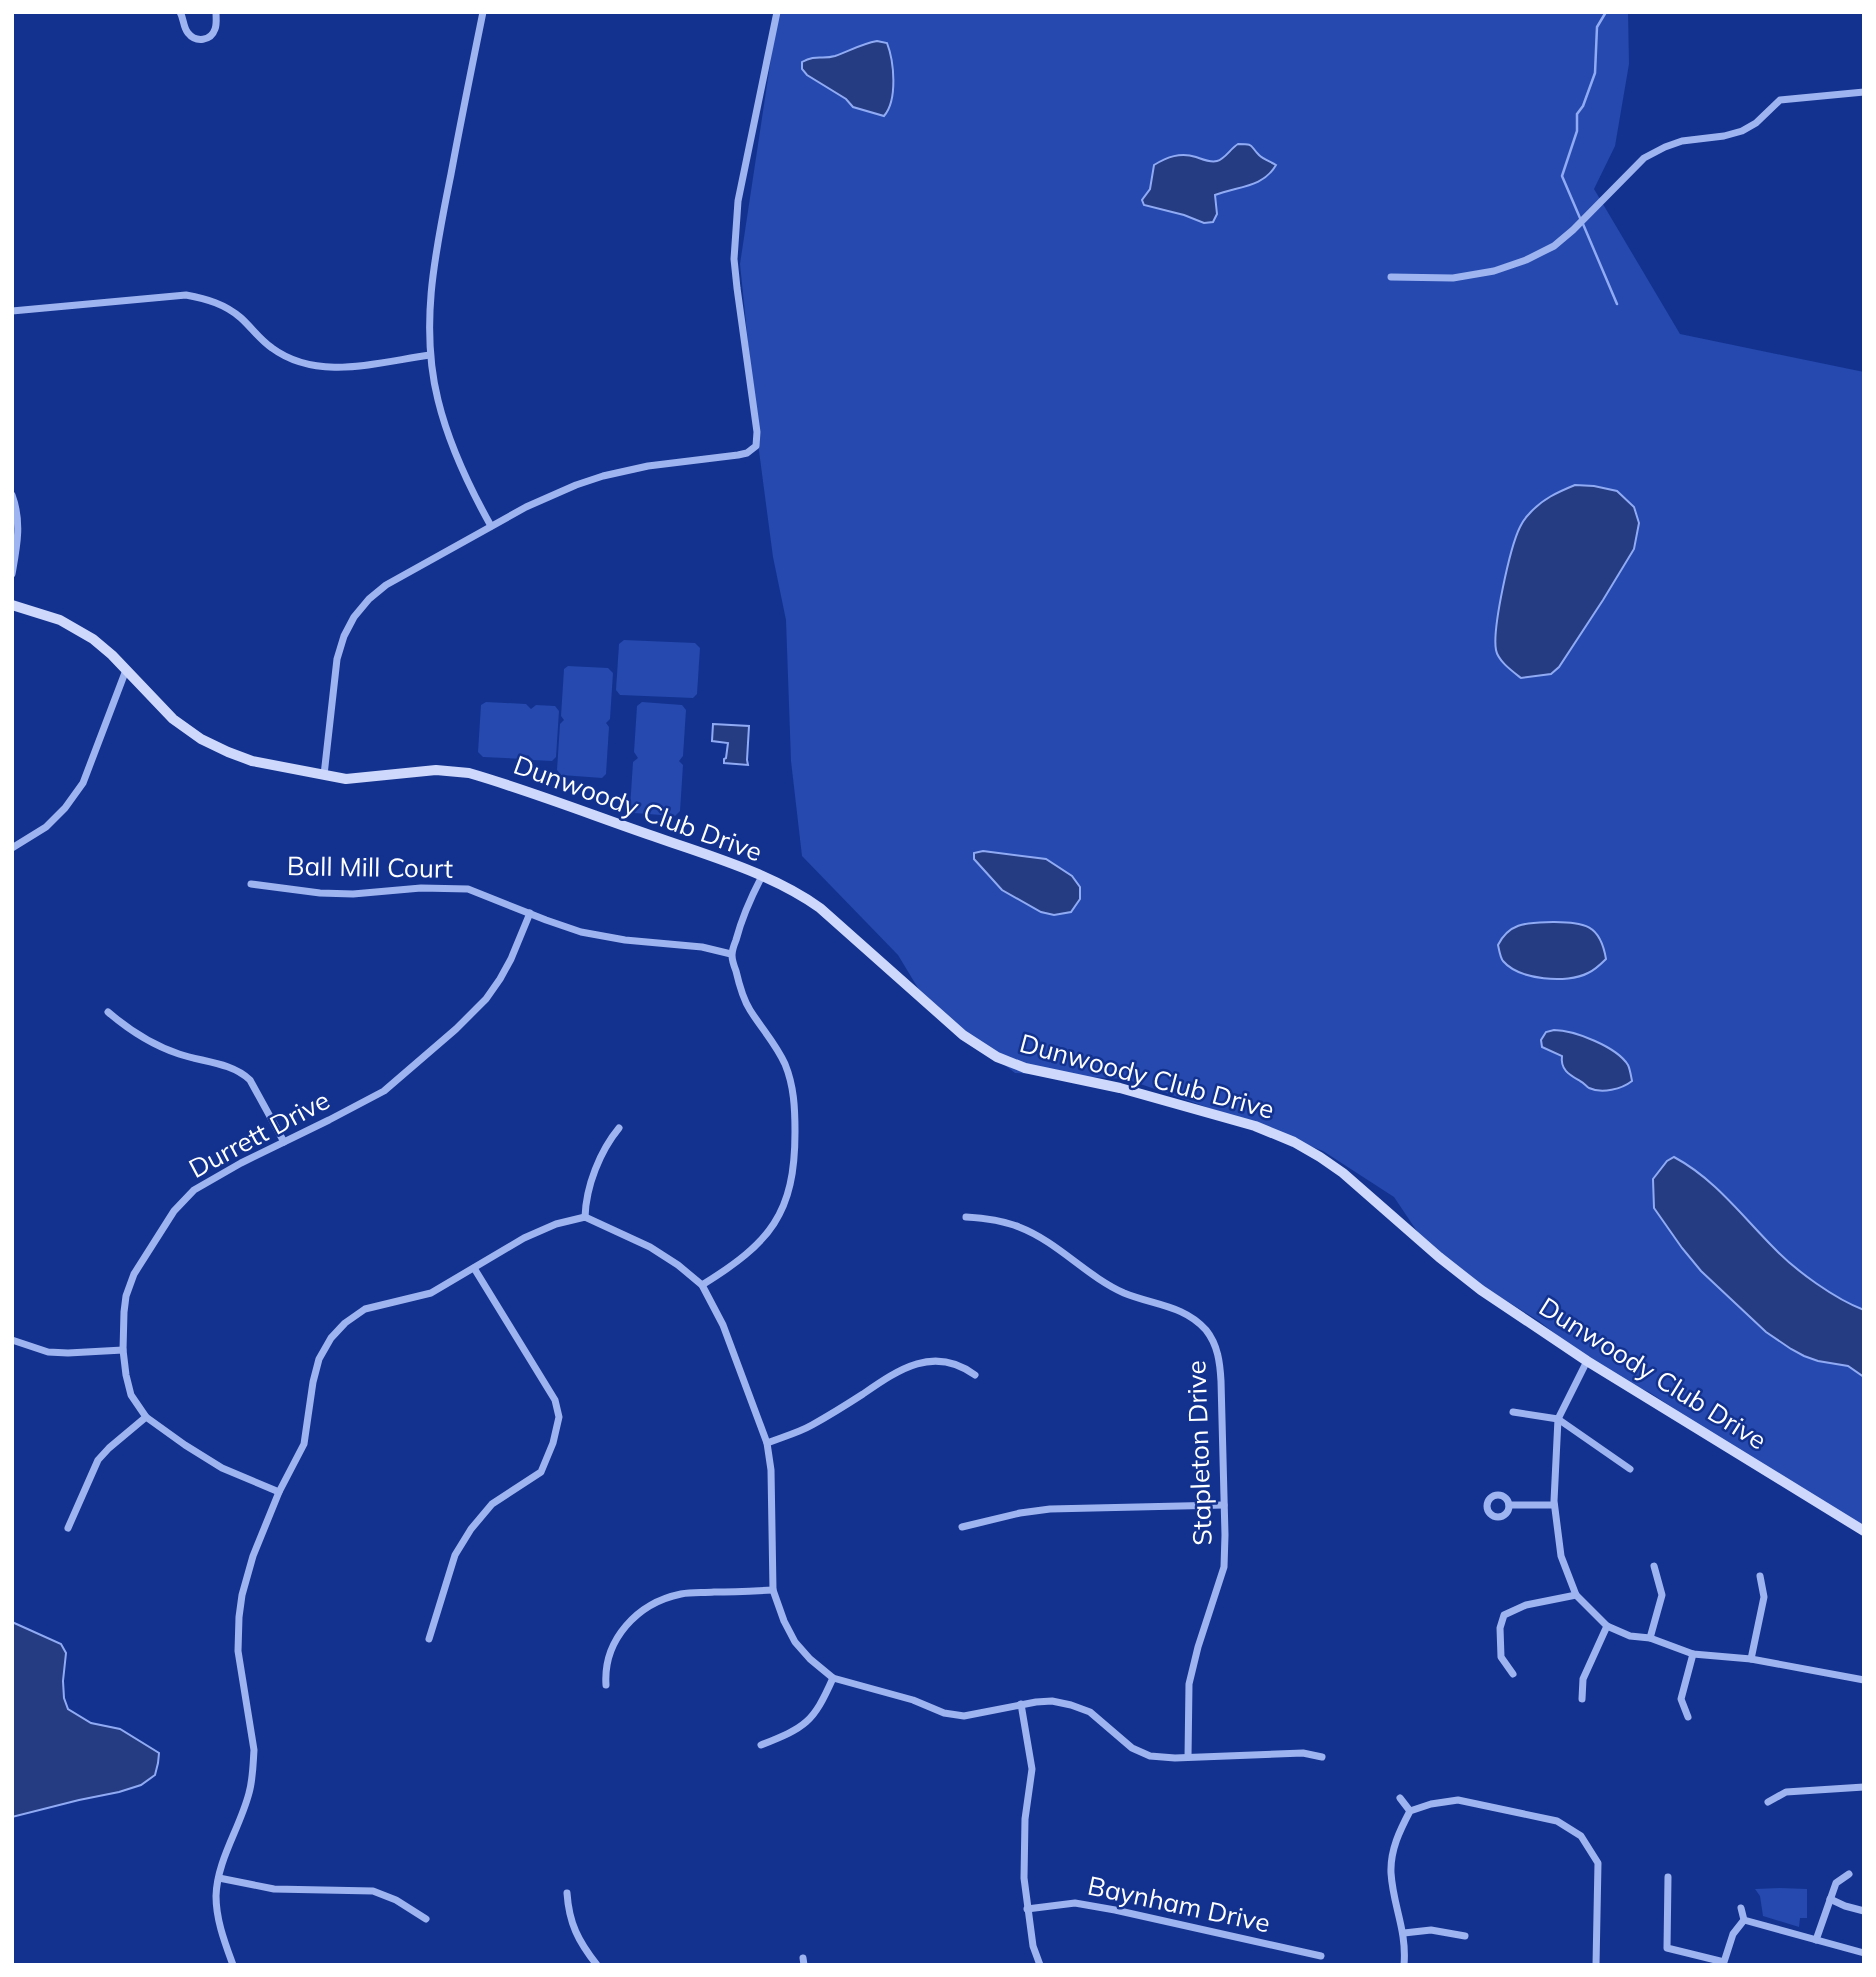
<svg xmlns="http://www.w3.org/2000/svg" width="1876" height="1977" font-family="Mulish,sans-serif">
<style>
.green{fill:#2549ae}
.water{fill:#253b82;stroke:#90abf4;stroke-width:2}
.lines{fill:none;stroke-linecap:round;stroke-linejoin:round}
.stream{stroke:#90abf4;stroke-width:2.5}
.street{stroke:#9eb4f1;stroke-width:7}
.secondary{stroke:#cdd8fc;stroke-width:10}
.labels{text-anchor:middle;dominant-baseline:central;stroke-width:5;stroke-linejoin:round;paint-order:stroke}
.street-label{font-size:26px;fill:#fff;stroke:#13328f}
</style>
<rect width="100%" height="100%" fill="#13328f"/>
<g class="green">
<path d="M 778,12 L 1628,12 L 1629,64 L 1615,146 L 1594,189 L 1680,334 L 1864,372 L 1864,1531 L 1767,1470 L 1649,1392 L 1604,1373 L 1539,1321 L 1433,1255 L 1394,1197 L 1323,1151 L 1238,1118 L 1126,1079 L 1015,1073 L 930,1008 L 898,955 L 802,856 L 791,761 L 786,620 L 773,557 L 759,451 L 740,264 Z"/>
<path d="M 624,640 L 695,643 L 700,648 L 697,694 L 693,698 L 620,695 L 616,690 L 619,644 Z"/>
<path d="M 568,666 L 608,668 L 613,673 L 610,719 L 606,723 L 609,727 L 606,774 L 602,778 L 561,775 L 557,770 L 560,724 L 564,720 L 561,716 L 564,669 Z"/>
<path d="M 486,702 L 526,704 L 531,709 L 536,705 L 555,706 L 559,711 L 556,757 L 552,761 L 532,760 L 528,755 L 524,759 L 483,757 L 478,752 L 481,705 Z"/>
<path d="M 642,702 L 682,705 L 686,710 L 683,756 L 679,761 L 683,765 L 680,811 L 675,816 L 634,813 L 630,808 L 633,762 L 638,758 L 634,752 L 637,706 Z"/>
<path d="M 1780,1888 L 1807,1889 L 1807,1918 L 1800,1918 L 1799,1927 L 1763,1916 L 1760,1896 L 1755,1889 Z"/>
</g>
<g class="water">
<path d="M 877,41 L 887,43 C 894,61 898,100 884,116 L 853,107 L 846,99 L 807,75 L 802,69 L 802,62 C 816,54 822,60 835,56 C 849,51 861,44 877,41 Z"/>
<path d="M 1238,144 C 1255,144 1249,145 1259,155 C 1263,159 1271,162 1276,165 C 1263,188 1237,186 1215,195 L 1217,214 L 1213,222 L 1204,223 L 1184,215 L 1144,205 L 1142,200 L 1150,189 L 1154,165 C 1167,157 1180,152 1196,157 C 1202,159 1210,163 1217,161 C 1225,159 1231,148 1238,144 Z"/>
<path d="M 1575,485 L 1594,486 L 1617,491 L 1634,507 L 1639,523 L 1634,549 L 1603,600 L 1559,667 L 1551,674 L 1521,678 C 1512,671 1498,661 1496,650 C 1492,629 1510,547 1520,527 C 1522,523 1526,517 1529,514 C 1542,499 1558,492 1575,485 Z"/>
<path d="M 713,724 L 749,726 L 747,760 L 748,765 L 724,763 L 724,759 L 726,758 L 728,743 L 712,741 Z"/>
<path d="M 983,851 L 1046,859 L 1072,876 L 1080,887 L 1080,899 L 1071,912 L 1054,915 L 1041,912 L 1002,890 L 974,859 L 974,853 Z"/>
<path d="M 1553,922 C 1584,923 1600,923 1606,959 C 1601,964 1595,970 1588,973 C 1567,984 1519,980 1503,961 C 1500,957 1499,949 1498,945 C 1510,921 1529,923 1553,922 Z"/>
<path d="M 1554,1030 C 1574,1030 1617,1047 1628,1065 C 1630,1069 1631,1076 1632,1081 C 1622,1089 1602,1094 1589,1088 C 1586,1086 1584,1083 1580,1081 C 1570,1075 1560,1070 1562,1056 L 1542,1047 L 1541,1040 L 1546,1032 Z"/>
<path d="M 1674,1157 C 1715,1179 1742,1216 1774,1248 C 1796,1271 1835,1299 1864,1310 L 1864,1377 L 1848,1366 L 1818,1361 L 1804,1356 L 1791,1349 L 1766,1332 L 1701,1271 L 1682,1248 L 1654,1208 L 1653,1179 L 1667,1161 Z"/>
<path d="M 12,1622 L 61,1644 L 66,1653 L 63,1681 L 64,1698 L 68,1709 L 91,1723 L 120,1729 L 159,1753 L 158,1763 L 155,1775 L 141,1785 L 119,1792 L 79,1800 L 12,1817 Z"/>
</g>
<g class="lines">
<g class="stream">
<path d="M 1580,218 L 1562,176 L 1577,131 L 1577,114 L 1583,106 L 1595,73 L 1597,27 L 1606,12"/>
<path d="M 1583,224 L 1617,304"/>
</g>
<g class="street">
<path d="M 180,12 C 184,19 183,27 188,33 C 196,43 211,41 215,29 C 217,24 216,18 216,12"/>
<path d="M 483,12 C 472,66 461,120 451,174 C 436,249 419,324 438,400 C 449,445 468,485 491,526"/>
<path d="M 1391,277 L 1453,278 L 1494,271 L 1526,260 L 1554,246 L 1573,230 L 1644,158 L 1665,147 L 1682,141 L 1724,136 L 1742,131 L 1756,123 L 1780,100 L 1864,92"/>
<path d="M 12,311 L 186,295 C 207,299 225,304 241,318 C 252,328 260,340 272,348 C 318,382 379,362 430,355"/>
<path d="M 12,495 C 22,522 17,546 12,574"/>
<path d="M 324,775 L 337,659 L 344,636 L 354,617 L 369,599 L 386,585 L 526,507 L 576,485 L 603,476 L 648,466 L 738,455 L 747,453 L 756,446 L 757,432 L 737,288 L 734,259 L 738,201 L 777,12"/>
<path d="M 12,848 L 46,827 L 65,808 L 83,783 L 126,670"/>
<path d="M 251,884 L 320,893 L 353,894 L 421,888 L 468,889 L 546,920 L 581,932 L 625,940 L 702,947 L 731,954"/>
<path d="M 108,1012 C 129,1030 152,1045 179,1054 C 202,1062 231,1062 250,1080 L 284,1142"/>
<path d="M 585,1217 C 586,1186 600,1151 619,1128"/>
<path d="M 966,1217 C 984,1218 1002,1220 1019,1227 C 1058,1242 1086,1276 1124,1293 C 1153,1305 1184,1305 1206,1330 C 1218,1345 1220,1363 1221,1381 L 1225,1535 L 1224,1567 L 1198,1647 L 1189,1684 L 1188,1757"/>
<path d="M 702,1285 C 770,1243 795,1214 795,1132 C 795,1108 794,1086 785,1064 C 776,1044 762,1029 750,1010 C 743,999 739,984 736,971 C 734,966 732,960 732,955 C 732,951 734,945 736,940 C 742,917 751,897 762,876"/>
<path d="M 12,1340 L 48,1352 L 68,1353 L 123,1350"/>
<path d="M 1587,1361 L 1558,1419 L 1554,1501 L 1561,1556 L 1576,1595 L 1607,1626 L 1630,1636 L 1650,1638 L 1693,1654 L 1751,1659 L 1864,1680"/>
<path d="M 1513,1412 L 1558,1419 L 1630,1469"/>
<path d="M 767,1443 C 782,1437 798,1433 812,1425 C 830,1415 846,1405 863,1394 C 899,1369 934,1345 975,1375"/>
<path d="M 279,1492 L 222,1468 L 185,1445 L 146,1417 L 131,1395 L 126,1375 L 123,1350 L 124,1312 L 126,1296 L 134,1274 L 174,1211 L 194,1190 L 241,1163 L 329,1120 L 384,1091 L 456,1029 L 486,999 L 500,979 L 511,959 L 530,913"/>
<circle cx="1498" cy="1506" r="11"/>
<path d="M 1509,1505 L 1554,1505"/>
<path d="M 962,1527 L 1020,1513 L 1050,1509 L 1224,1505"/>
<path d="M 68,1528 L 98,1460 L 109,1448 L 146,1417"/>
<path d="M 1650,1638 L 1662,1595 L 1654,1566"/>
<path d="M 429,1639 L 455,1555 L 471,1529 L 492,1504 L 541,1472 L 553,1443 L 559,1417 L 555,1400 L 474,1268"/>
<path d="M 1751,1659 L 1764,1597 L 1760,1576"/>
<path d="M 1513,1674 L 1501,1657 L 1500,1628 L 1504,1615 L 1526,1605 L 1576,1595"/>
<path d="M 606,1685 C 603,1640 637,1603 681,1594 C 692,1592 703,1593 714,1592 C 734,1592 754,1591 773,1590"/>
<path d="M 1582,1699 L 1583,1679 L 1607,1626"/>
<path d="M 1021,1704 L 1032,1769 L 1025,1819 L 1024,1878 L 1033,1946 L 1040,1965"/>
<path d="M 1688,1717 L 1681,1699 L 1693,1654"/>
<path d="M 761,1745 C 806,1727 813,1723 833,1678"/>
<path d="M 1400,1798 L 1410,1811"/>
<path d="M 1768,1802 L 1786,1792 L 1864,1787"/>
<path d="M 1668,1877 L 1667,1948 L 1724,1962 L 1733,1934 L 1744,1920 L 1741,1908"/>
<path d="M 219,1878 L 274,1889 L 373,1891 L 396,1900 L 426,1919"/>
<path d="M 567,1893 C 569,1923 578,1941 597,1965"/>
<path d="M 1830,1899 L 1845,1906 L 1864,1911"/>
<path d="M 1027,1909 L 1075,1903 L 1115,1910 L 1321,1956"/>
<path d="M 1744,1920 L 1864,1953"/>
<path d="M 1404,1933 L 1431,1930 L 1465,1936"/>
<path d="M 1816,1940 L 1836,1883 L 1849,1874"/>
<path d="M 803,1958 L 804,1965"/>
<path d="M 233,1965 C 225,1943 216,1920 216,1896 C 217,1860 240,1828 249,1793 C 253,1779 253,1764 254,1750 L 238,1651 L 239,1617 L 242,1595 L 253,1556 L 279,1492 L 304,1444 L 313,1382 L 319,1359 L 331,1338 L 345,1323 L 365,1309 L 431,1293 L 524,1238 L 556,1224 L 585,1217 L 650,1247 L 678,1265 L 702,1285 L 723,1325 L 767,1443 L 771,1470 L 773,1590 L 784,1621 L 795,1642 L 810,1659 L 833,1678 L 913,1700 L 944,1713 L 964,1716 L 1036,1702 L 1052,1701 L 1071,1705 L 1090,1712 L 1132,1748 L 1150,1756 L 1175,1758 L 1303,1753 L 1322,1757"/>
<path d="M 1404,1965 C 1407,1930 1393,1906 1391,1873 C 1390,1850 1400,1830 1410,1811 L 1431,1804 L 1458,1800 L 1557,1821 L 1581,1836 L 1598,1863 L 1596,1965"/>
</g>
<path class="secondary" d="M 12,605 L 60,620 L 93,639 L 112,655 L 173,719 L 201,739 L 228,752 L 252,761 L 346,779 L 436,770 L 469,773 C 531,791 592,815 653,836 C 709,856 771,873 820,908 L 963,1035 L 997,1057 L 1025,1068 L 1120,1088 L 1255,1126 L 1294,1142 L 1320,1157 L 1343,1173 L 1439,1257 L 1481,1290 L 1587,1361 L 1864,1531"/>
</g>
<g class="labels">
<g class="street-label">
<text transform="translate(638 808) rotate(20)">Dunwoody Club Drive</text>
<text transform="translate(370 867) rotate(1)">Ball Mill Court</text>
<text transform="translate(1147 1076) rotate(15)">Dunwoody Club Drive</text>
<text transform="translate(259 1134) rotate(-28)">Durrett Drive</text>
<text transform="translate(1653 1373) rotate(32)">Dunwoody Club Drive</text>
<text transform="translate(1199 1453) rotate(-92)">Stapleton Drive</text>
<text transform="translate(1179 1904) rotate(12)">Baynham Drive</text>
</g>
</g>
<rect width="1876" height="1977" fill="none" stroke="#ffffff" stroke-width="28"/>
</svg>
